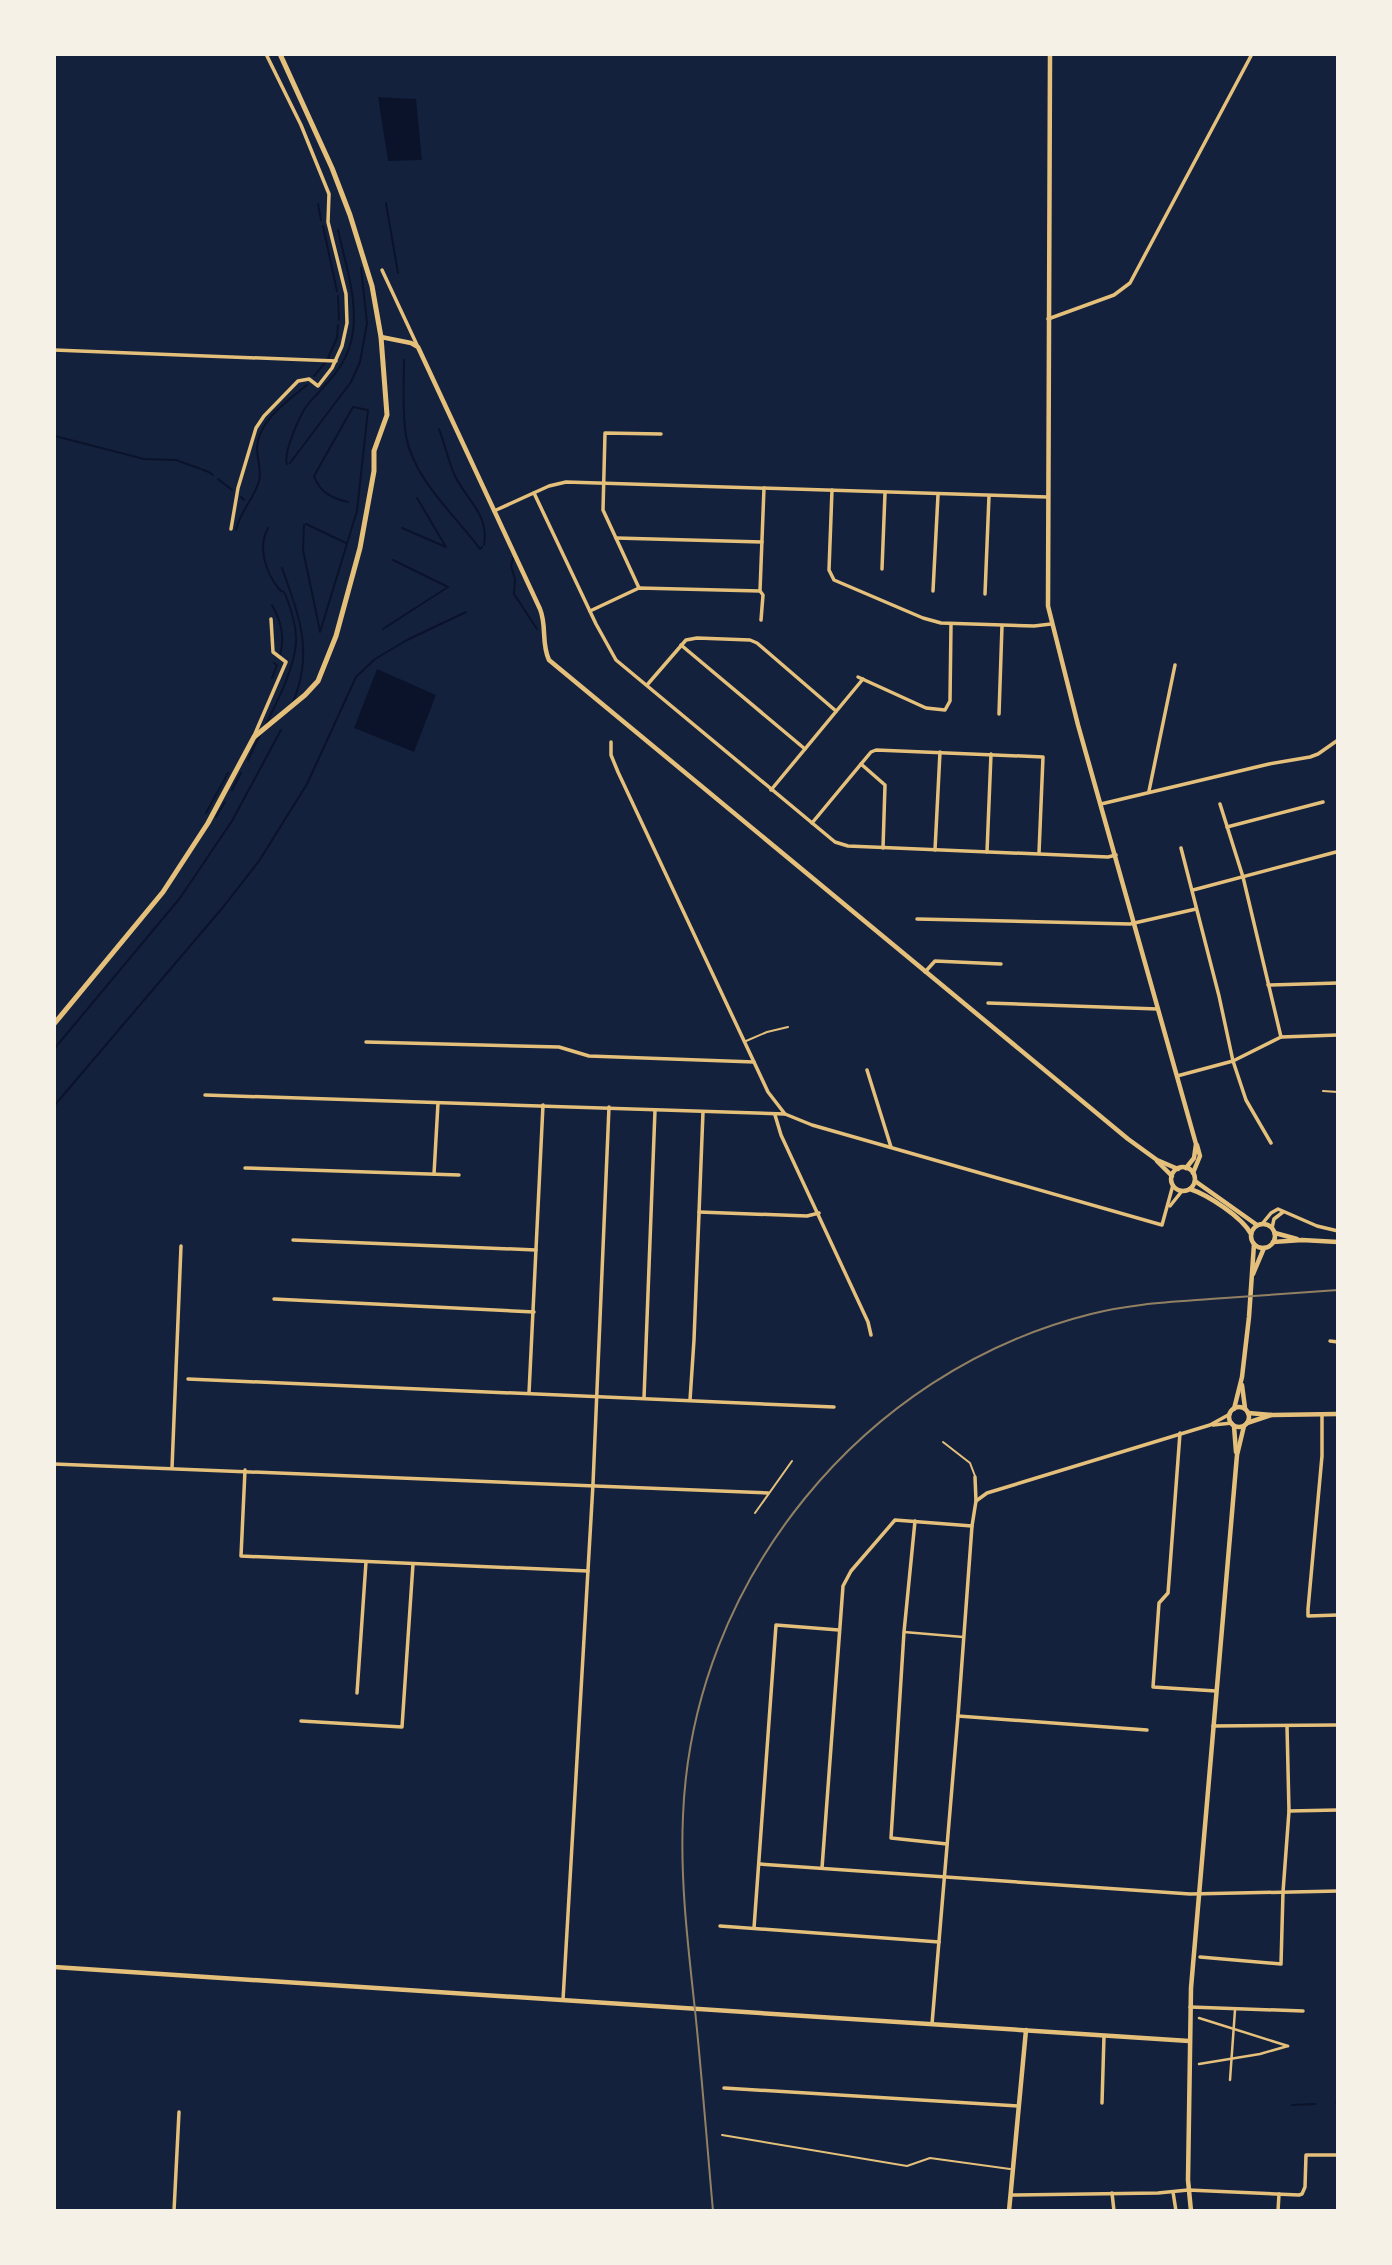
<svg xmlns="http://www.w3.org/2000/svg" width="1392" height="2265" font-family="'Source Sans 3',sans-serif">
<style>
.water{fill:#0b132b}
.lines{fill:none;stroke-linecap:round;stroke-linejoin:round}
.stream{stroke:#0b132b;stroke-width:2}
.service{stroke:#e5c07b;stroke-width:2}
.pedestrian{stroke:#e5c07b;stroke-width:2.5}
.minor{stroke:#e5c07b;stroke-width:3.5}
.tertiary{stroke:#e5c07b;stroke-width:4.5}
.secondary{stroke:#e5c07b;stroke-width:4.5}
.trunk{stroke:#e5c07b;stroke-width:5}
.rail{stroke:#918062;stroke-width:2}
</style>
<rect width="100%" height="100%" fill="#14213d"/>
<g class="water">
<path d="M 378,97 L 416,99 L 422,160 L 388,161 Z"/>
<path d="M 377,669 L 436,695 L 414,752 L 354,728 Z"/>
</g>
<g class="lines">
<g class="stream">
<path d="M 386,203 L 398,273"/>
<path d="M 318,204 L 321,220"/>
<path d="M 323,226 L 337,291"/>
<path d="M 338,296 L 339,320"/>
<path d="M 328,358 L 337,338 L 338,325"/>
<path d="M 404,360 C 404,385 402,411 406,436 C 414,480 455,515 480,549 L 482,547"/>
<path d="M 314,376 L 325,363"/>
<path d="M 439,429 C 445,445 448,460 455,476 C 468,502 489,514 484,545"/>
<path d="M 55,436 L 144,459 L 176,460 L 209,472 L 213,475"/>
<path d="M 290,463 L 351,382 L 360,362 L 367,323 L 361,268"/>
<path d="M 287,464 C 283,453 300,414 308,404 C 325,385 344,369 351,342 C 360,305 346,267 338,230"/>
<path d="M 218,479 L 232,490"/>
<path d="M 241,497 L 244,500"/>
<path d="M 306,524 L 346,543"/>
<path d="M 304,525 L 303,550 L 320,631"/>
<path d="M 402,528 L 446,547 L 417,498"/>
<path d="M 236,530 C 240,511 254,499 259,481 C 262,472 257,458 257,448 C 258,421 287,401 307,385"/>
<path d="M 513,558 L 511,566 L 515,579 L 514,594 L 537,629"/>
<path d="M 282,568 C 299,616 314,652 293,702"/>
<path d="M 272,605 C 281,621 285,636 280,655"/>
<path d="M 383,629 L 448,587 L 393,560"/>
<path d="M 320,632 L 357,511 L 368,410 L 353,407 L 314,476 C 320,493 332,498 348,502"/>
<path d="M 272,678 L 277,665 L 274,663"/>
<path d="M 266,724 C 277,702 297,663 296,638 C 296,623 291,609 286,596 C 283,589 284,594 279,589 C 266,573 257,547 268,528"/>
<path d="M 248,760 L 260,735"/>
<path d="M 232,790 L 241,773"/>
<path d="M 206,813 L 228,773"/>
<path d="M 216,817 L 225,802"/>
<path d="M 54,1049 L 180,898 L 232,821 L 281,730"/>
<path d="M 54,1106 L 224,906 L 259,861 L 307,784 L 356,677 L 375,659 L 407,640 L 466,612"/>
<path d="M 1336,2102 L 1338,2102"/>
<path d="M 1292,2105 L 1315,2104"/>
</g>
<g class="service">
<path d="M 746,1041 L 767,1032 L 788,1027"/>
<path d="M 1323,1091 L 1338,1092"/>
<path d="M 943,1442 L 970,1463 L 975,1476"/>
<path d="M 755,1513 L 792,1461"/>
<path d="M 722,2135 L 907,2166 L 930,2158 L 1010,2169"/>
</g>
<g class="pedestrian">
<path d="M 904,1632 L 963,1637"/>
<path d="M 1199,2018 L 1288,2046"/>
<path d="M 1199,2064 L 1260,2054 L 1288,2046"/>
<path d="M 1230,2080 L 1235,2010"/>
</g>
<g class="minor">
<path d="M 382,270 L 417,345"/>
<path d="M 1048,319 L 1114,295 L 1130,283 L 1252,54"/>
<path d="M 54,350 L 336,361"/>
<path d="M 832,490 L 829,570 L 834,580 L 923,618 L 941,623 L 1034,626 L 1051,624"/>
<path d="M 534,493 L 596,624 L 616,660 L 835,842 L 848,846 L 1108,857 L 1116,855"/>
<path d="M 494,511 L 549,486 L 566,482 L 1047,497"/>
<path d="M 231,529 L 238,488 L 256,428 L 264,416 L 298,381 L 309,379 L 318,386 L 332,368 L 342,346 L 347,323 L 346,294 L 328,222 L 329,194 L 301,125 L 266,54"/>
<path d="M 616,538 L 762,542"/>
<path d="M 882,569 L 885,493"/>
<path d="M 639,588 L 603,510 L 605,433 L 661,434"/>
<path d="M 933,591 L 938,495"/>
<path d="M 985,594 L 989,496"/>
<path d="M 590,611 L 639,588 L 760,591"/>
<path d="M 761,620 L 763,595 L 760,591 L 764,488"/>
<path d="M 681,645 L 805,749"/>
<path d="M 858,677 L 926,708 L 945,710 L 950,701 L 951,624"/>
<path d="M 647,685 L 686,640 L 697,638 L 750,640 L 757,643 L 836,711"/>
<path d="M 999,714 L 1002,626"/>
<path d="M 254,736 L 286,662 L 273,652 L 271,619"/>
<path d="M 611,742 L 611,755 L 618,772 L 768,1092 L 785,1114 L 812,1125 L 1162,1225 L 1173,1185"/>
<path d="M 861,764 L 885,785 L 883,848"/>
<path d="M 771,790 L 863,679"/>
<path d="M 1149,791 L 1175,665"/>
<path d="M 1101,804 L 1269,764 L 1310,757 L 1318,754 L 1338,740"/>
<path d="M 1220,804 L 1243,877 L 1281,1037"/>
<path d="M 812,823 L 871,752 L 876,750 L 1043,757 L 1039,853"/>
<path d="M 1227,827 L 1323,802"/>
<path d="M 1181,848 L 1219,996 L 1233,1061 L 1246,1100 L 1271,1143"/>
<path d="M 935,850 L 940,752"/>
<path d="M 987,852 L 991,754"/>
<path d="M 1193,890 L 1336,852"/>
<path d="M 917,919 L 1130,924 L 1196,909"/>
<path d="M 925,972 L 935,961 L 1001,964"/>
<path d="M 1268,985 L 1338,983"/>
<path d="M 988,1003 L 1158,1009"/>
<path d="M 366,1042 L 559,1047 L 589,1056 L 754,1062"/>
<path d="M 867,1070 L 891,1147"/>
<path d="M 1177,1076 L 1233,1061 L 1281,1037 L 1338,1035"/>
<path d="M 205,1095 L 785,1114"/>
<path d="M 775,1115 L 781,1135 L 868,1322 L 871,1335"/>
<path d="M 245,1168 L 459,1175"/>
<path d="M 434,1174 L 438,1103"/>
<path d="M 1170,1206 L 1182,1191"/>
<path d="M 699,1212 L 807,1216 L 819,1213"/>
<path d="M 1262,1224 L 1271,1213 L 1278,1209 L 1317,1226 L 1338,1231"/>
<path d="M 1272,1228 L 1274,1219 L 1283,1212"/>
<path d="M 293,1240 L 536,1250"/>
<path d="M 274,1299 L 534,1312"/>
<path d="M 1330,1341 L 1338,1342"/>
<path d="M 188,1379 L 834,1407"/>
<path d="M 529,1393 L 543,1105"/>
<path d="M 644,1398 L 655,1110"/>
<path d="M 690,1400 L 694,1340 L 703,1112"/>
<path d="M 1322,1415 L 1322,1456 L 1308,1609 L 1308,1616 L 1338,1615"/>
<path d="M 1213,1425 L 1232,1423"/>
<path d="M 1180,1433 L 1169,1580 L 1168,1593 L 1159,1603 L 1153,1687 L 1216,1691"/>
<path d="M 54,1464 L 768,1493"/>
<path d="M 172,1468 L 181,1246"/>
<path d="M 245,1470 L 241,1556 L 588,1571"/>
<path d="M 976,1501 L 987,1493 L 1210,1425 L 1230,1414"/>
<path d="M 915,1521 L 904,1632 L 891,1838 L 947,1844"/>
<path d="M 357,1693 L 366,1562"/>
<path d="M 958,1716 L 1147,1730"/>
<path d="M 301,1721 L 402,1727 L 413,1564"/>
<path d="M 1213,1726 L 1338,1725"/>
<path d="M 1289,1811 L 1338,1810"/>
<path d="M 759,1864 L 1190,1894 L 1338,1891"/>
<path d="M 822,1868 L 843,1586 L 851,1571 L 895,1520 L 972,1526"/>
<path d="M 720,1926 L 939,1942"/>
<path d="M 754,1928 L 776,1625 L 839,1630"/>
<path d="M 1200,1957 L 1281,1964 L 1283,1892 L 1289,1811 L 1287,1726"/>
<path d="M 563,2000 L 593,1484 L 609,1107"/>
<path d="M 1190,2007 L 1303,2011"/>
<path d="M 932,2024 L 958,1716 L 972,1526 L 976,1501 L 975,1477"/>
<path d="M 724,2088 L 1019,2106"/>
<path d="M 1102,2103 L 1104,2036"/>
<path d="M 1173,2192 L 1176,2211"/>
<path d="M 1112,2193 L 1114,2211"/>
<path d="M 1011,2195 L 1158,2193 L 1188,2190 L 1299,2195 L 1302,2194 L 1305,2187 L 1306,2155 L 1338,2155"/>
<path d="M 174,2211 L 179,2112"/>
<path d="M 1278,2211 L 1279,2194"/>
</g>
<g class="tertiary">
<path d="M 1050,54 L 1048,606 L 1078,725 L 1196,1144 L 1194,1158 L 1186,1168"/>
<path d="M 1193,1173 L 1200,1156 L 1197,1145"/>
<path d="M 1248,1413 L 1272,1415 L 1338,1414"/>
<path d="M 1247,1423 L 1271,1415"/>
<path d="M 54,1967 L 1189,2041"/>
<path d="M 1009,2211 L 1026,2030"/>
</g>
<g class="secondary">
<path d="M 381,337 L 411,343 L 418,347 L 540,609 C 547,626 541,643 549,660 L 1128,1139 L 1157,1160 L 1178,1169"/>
<path d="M 1157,1161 L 1172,1176"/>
<circle cx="1183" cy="1179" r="12"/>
<path d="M 1195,1181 L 1257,1225"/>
<path d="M 1190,1189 C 1208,1195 1242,1217 1251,1234"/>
<circle cx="1263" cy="1236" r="12"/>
<path d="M 1275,1233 L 1297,1239"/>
<path d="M 1273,1242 L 1302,1240 L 1338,1242"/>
<path d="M 1253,1274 L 1264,1248"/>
<path d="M 1242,1385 L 1245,1408"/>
<circle cx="1239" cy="1417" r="10"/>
<path d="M 1234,1409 L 1242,1377 L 1249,1317 L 1254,1244"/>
<path d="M 1234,1426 L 1236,1452"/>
<path d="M 1191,2211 L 1188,2180 L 1191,1988 L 1237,1455 L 1244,1426"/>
</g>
<path class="trunk" d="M 54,1024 L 163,892 L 208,823 L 254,737 L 305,695 L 318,681 L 336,636 L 360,548 L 374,471 L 374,451 L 387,415 L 381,337 L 372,286 L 350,215 L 332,168 L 280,54"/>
<path class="rail" d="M 713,2211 C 707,2144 702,2077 695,2010 C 688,1946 680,1880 683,1816 C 692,1581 863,1371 1091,1314 C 1129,1304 1170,1302 1210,1299 C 1253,1296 1295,1293 1338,1290"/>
</g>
<rect width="1392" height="2265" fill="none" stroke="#f6f1e7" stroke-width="112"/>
</svg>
